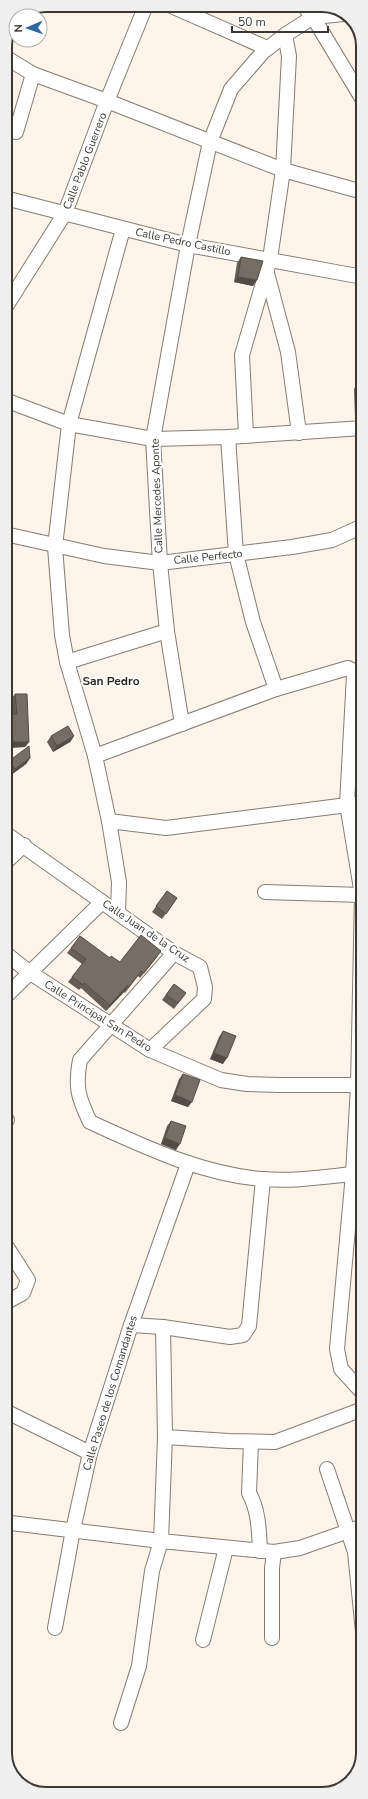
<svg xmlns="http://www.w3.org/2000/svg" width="368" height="1799" font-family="'Nunito Sans',sans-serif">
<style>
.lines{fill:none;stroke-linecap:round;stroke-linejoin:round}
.minor-casing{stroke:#857c73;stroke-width:16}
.minor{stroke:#fff;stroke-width:14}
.wall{fill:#655e56}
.shaded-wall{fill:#534c46}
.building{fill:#766d64;stroke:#534c46}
.labels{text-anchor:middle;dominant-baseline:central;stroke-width:4;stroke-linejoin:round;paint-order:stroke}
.street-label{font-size:11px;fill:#3b3833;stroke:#fff}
.neighbourhood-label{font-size:12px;font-weight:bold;fill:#2f2820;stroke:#fff}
.rim{fill:none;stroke:#3b3833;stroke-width:2}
</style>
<rect width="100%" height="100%" fill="#fef4e9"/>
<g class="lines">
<g class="minor-casing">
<g id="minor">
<path d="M 169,5 L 267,48"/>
<path d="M 303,5 L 313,17 L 363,100"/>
<path d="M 5,57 L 33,74 L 107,101 L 283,170 L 363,192"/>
<path d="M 5,129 L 16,132 L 33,74"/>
<path d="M 5,198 L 188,245 L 363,277"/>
<path d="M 267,273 L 288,352 L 299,433"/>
<path d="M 5,308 L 65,213 L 107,101 L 146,5"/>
<path d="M 5,400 L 69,424 L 153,439 L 228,437 L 363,428"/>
<path d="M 246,435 L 242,355 L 270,259 L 283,170 L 289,56 L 285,35"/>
<path d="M 228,437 L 236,554 L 253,622 L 276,689"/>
<path d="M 5,534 L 104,556 L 160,563 L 292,547 L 332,540 L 363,526"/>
<path d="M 67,662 L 167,631"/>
<path d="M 182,724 L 167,631 L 160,563 L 153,439 L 188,245 L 210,142 L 231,89 L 263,52 L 285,35 L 313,17 L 344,14"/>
<path d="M 95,756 L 276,689 L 348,668 L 352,670 L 354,675 L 347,804 L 362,895 L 358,1086 L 353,1174 L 337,1349 L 341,1369 L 363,1393"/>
<path d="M 109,821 L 166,828 L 363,803"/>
<path d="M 5,833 L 174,953 L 200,967 L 205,987 L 204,999 L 150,1050"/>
<path d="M 5,863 L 24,845"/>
<path d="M 265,892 L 362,895"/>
<path d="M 118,913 L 119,882 L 109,821 L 95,756 L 67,662 L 62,635 L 55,547 L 69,424 L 123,229"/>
<path d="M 5,953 L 29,972 L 150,1050 L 221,1080 L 247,1084 L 279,1085 L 363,1085"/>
<path d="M 174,953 L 80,1060 C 75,1087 78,1097 90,1122 C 145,1147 201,1174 262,1179 C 296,1182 329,1176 362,1173"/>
<path d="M 5,997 L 102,902"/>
<path d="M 5,1118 L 7,1120"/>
<path d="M 5,1244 L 28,1280 L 23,1293 L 5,1303"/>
<path d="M 131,1325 L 163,1327 L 230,1337 L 243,1335 L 249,1326 L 263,1179"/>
<path d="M 5,1411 L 90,1453"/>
<path d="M 165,1437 L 229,1441 L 275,1442 L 363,1409"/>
<path d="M 251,1442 L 249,1493 C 259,1511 259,1532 260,1551"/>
<path d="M 327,1469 L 355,1552 L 363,1632"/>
<path d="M 5,1525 L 11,1523 L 161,1541 L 165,1437 L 163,1327"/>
<path d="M 55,1628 L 73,1530 L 90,1453 L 131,1325 L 188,1164"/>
<path d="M 272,1638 L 272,1568 L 274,1552"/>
<path d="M 203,1640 L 226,1548"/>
<path d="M 121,1723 L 139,1666 L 152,1571 L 161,1541 L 274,1552 L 300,1548 L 363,1526"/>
</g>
</g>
<use href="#minor" class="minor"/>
</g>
<g class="wall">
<path d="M 241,257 L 253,286 L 234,282 L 237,263 Z"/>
<path d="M 358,383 L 363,383 L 363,417 L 355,418 L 354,389 Z"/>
<path d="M 15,694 L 29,742 L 25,747 L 5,748 L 5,714 L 13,714 L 11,699 Z"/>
<path d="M 51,736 L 74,736 L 70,742 L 53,752 L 47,742 Z"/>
<path d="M 30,758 L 26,764 L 11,775 L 5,766 L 9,761 Z"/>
<path d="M 167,891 L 177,898 L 162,919 L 152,912 Z"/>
<path d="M 71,948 L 110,958 L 120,962 L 158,956 L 140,978 L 138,976 L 125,993 L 124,992 L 106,1011 L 81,988 L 79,990 L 68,982 L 82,964 L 67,953 Z"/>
<path d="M 174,984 L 186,993 L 174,1009 L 162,1000 Z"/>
<path d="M 223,1031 L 223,1064 L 210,1059 L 219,1037 Z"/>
<path d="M 183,1074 L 188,1107 L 171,1101 L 179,1079 Z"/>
<path d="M 171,1121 L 176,1150 L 161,1144 L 167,1126 Z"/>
</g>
<g class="shaded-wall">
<path d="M 238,277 L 257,280 L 253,286 L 234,282 Z"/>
<path d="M 359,412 L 363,412 L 363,417 L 355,418 Z"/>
<path d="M 74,736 L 70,742 L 53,752 L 57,746 Z"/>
<path d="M 9,742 L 29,742 L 25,747 L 5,748 Z"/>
<path d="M 30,758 L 26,764 L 11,775 L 15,769 Z"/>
<path d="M 127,986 L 124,992 L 106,1011 L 110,1005 Z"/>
<path d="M 214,1053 L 227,1058 L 223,1064 L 210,1059 Z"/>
<path d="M 175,1095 L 192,1102 L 188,1107 L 171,1101 Z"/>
<path d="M 165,1138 L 180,1144 L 176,1150 L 161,1144 Z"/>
</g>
<g class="building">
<path d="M 241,257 L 263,261 L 257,280 L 238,277 Z"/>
<path d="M 358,383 L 363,383 L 363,412 L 359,412 Z"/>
<path d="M 15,694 L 27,694 L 29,742 L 9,742 L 8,725 L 5,726 L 5,714 L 17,714 Z"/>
<path d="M 68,726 L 74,736 L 57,746 L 51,736 Z"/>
<path d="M 29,746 L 30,758 L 15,769 L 9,761 Z"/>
<path d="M 167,891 L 177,898 L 166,914 L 156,906 Z"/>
<path d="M 141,935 L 161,951 L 144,973 L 141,971 L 129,987 L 127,986 L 110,1005 L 84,983 L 83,985 L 72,977 L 86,959 L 71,948 L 80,936 L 110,958 L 111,956 L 120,962 Z"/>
<path d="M 174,984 L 186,993 L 178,1003 L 166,995 Z"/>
<path d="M 223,1031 L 236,1036 L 227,1058 L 214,1053 Z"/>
<path d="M 183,1074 L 200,1080 L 192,1102 L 175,1095 Z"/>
<path d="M 171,1121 L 186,1126 L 180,1144 L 165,1138 Z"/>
</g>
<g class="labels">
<g class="street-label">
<text transform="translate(85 161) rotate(-69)">Calle Pablo Guerrero</text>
<text transform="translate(183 242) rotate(12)">Calle Pedro Castillo</text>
<text transform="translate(157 496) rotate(-92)">Calle Mercedes Aponte</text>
<text transform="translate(208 557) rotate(-6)">Calle Perfecto</text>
<text transform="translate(146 931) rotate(34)">Calle Juan de la Cruz</text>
<text transform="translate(98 1016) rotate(32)">Calle Principal San Pedro</text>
<text transform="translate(110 1393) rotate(-73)">Calle Paseo de los Comandantes</text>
</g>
<g class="neighbourhood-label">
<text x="111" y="681">San Pedro</text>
</g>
</g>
<path d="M0 0H368V1799H0ZM46 12H322A34 34 0 0 1 356 46V1753A34 34 0 0 1 322 1787H46A34 34 0 0 1 12 1753V46A34 34 0 0 1 46 12Z" fill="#efefef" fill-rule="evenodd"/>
<path class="rim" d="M46 12H322A34 34 0 0 1 356 46V1753A34 34 0 0 1 322 1787H46A34 34 0 0 1 12 1753V46A34 34 0 0 1 46 12Z"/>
<g transform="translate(28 28) rotate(268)"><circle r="19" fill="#ffffff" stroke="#b1afad"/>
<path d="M0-3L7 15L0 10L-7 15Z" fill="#2d69a1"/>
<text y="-6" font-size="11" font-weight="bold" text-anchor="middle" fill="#3b3833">N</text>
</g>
<path d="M232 26v6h96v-6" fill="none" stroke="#3b3833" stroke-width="2"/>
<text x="238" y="26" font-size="12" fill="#3b3833" stroke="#ffffff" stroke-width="3" paint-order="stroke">50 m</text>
</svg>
